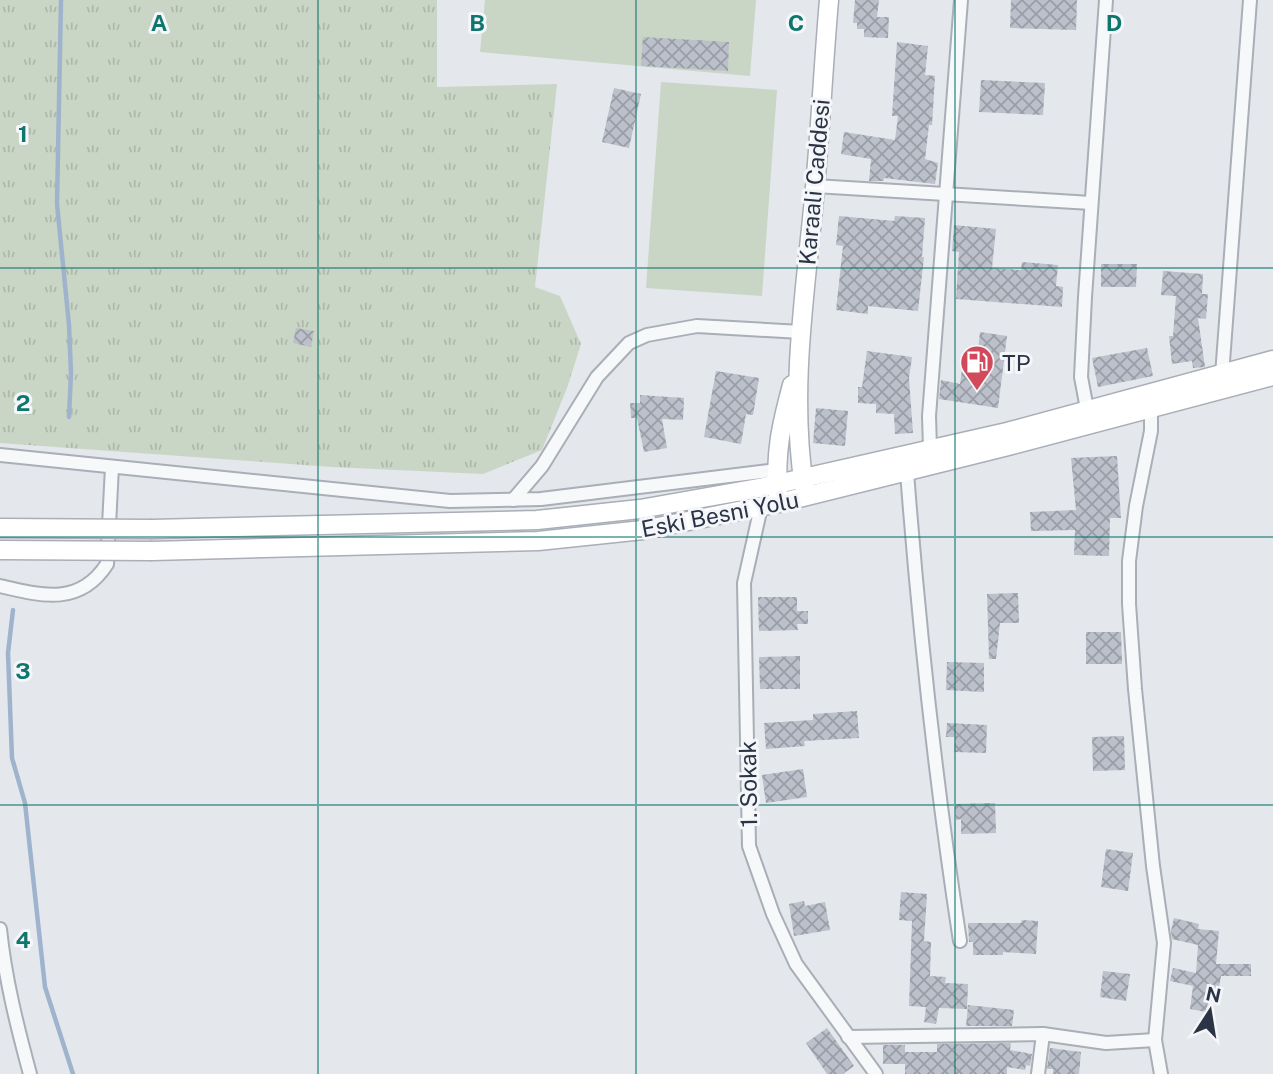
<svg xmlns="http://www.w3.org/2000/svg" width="1273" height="1074" font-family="'Public Sans',sans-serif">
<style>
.grass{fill:url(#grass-tufts)}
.pitch{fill:#c9d6c5}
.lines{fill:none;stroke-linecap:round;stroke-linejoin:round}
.stream{stroke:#9fb4cc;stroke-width:4.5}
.building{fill:url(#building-cross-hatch)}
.minor-casing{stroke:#a9aeb7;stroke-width:16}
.secondary-casing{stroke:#a9aeb7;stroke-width:21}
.minor{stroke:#f7f8fa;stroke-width:12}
.secondary{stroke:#fff;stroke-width:18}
.secondary-bridge-casing{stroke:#a9aeb7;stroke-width:21;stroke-linecap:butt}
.secondary-bridge{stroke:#fff;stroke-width:18}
.grid{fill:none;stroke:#0f766e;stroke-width:2;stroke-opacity:0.55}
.labels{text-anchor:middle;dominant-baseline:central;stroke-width:6;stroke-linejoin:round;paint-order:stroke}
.street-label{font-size:23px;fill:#2b3445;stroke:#f4f6f9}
.poi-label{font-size:23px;fill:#2b3445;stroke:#f4f6f9;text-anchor:start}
.grid-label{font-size:23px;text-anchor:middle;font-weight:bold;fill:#0f766e;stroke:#f4f6f9;stroke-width:6;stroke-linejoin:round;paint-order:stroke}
</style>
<defs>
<pattern id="grass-tufts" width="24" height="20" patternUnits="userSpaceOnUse" patternTransform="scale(1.75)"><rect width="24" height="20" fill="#c9d6c5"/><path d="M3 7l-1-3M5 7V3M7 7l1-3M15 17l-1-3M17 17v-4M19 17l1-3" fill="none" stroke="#adb8ab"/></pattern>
<pattern id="building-cross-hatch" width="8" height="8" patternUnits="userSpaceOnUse" patternTransform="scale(1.75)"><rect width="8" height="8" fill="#bbc0ca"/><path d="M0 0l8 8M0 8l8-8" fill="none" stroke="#989da6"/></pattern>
</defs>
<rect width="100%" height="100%" fill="#e4e7ec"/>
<path class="grass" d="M 0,0 L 437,0 L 437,87 L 557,84 L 535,287 L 560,296 L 581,344 L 567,388 L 542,450 L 483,474 L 332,467 L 0,443 Z"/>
<g class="pitch">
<path d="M 485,0 L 756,0 L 750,76 L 480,52 Z"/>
<path d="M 661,82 L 777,90 L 762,296 L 646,288 Z"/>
</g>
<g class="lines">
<g class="stream">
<path d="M 61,0 L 57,204 L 69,325 L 71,373 L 69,417"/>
<path d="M 13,610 L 8,653 L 12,758 L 25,803 L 45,987 L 73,1074"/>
</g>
</g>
<g class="building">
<path d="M 855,0 L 879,0 L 877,17 L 889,17 L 888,38 L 864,37 L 864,29 L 857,29 L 857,23 L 853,23 Z"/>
<path d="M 1011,0 L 1077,0 L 1076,30 L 1010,28 Z"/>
<path d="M 643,37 L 729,42 L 728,71 L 641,66 Z"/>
<path d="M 897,42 L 928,46 L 925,75 L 935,76 L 932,125 L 929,125 L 925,159 L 938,163 L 935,184 L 884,178 L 883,181 L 869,181 L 871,159 L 841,154 L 844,132 L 895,140 L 898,116 L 892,116 Z"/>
<path d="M 981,80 L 1045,83 L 1043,115 L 979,112 Z"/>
<path d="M 614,88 L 641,94 L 629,148 L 602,142 Z"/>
<path d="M 839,216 L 894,221 L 895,216 L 925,218 L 922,257 L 924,257 L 918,311 L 868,306 L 868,314 L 836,310 L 843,246 L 836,245 Z"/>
<path d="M 954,225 L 996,229 L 992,268 L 1021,270 L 1022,262 L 1058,265 L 1056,286 L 1063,287 L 1062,307 L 956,299 L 959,252 L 952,251 Z"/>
<path d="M 1101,264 L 1137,264 L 1136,287 L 1101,287 Z"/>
<path d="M 1163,271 L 1203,274 L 1202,294 L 1208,294 L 1206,319 L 1198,318 L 1205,367 L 1193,368 L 1192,361 L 1172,364 L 1169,336 L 1173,336 L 1176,296 L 1161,295 Z"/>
<path d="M 296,328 L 314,331 L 311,347 L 293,343 Z"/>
<path d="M 980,332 L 1007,336 L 998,408 L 939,399 L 941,380 L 960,384 L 962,369 L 968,370 L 969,358 L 977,359 Z"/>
<path d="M 1147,348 L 1153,376 L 1098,387 L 1092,358 Z"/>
<path d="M 867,351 L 912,357 L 909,378 L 913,433 L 895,434 L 894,414 L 876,413 L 876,404 L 858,403 L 858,387 L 862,387 Z"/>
<path d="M 716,371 L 759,378 L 753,415 L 746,414 L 741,444 L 704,437 Z"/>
<path d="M 640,395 L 684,398 L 683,420 L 662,419 L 667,448 L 644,452 L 637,418 L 631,418 L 630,403 L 640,403 Z"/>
<path d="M 816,408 L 848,411 L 845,446 L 813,443 Z"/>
<path d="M 1117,456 L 1121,518 L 1110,518 L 1109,556 L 1074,555 L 1075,530 L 1031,531 L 1030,512 L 1076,510 L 1071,458 Z"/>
<path d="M 1018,593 L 1019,623 L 1000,623 L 996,659 L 989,659 L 987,594 Z"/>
<path d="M 758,597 L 797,597 L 797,611 L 808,611 L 808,624 L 797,624 L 798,630 L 759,631 Z"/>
<path d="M 1086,632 L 1121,632 L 1122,664 L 1086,664 Z"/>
<path d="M 800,656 L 800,689 L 760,689 L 759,657 Z"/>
<path d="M 947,662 L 984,663 L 984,692 L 946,690 Z"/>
<path d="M 857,711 L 859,738 L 804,741 L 805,746 L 766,749 L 764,723 L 813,720 L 813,714 Z"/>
<path d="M 947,723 L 987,725 L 986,753 L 954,752 L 955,737 L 946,737 Z"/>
<path d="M 1124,736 L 1125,770 L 1093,771 L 1092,737 Z"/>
<path d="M 803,769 L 807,797 L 766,803 L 762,775 Z"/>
<path d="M 995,803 L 996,833 L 961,834 L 961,819 L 956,820 L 955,804 Z"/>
<path d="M 1106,849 L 1133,853 L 1128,891 L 1101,887 Z"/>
<path d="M 901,892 L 927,894 L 924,941 L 931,942 L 930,976 L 946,977 L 945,983 L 968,984 L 967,1009 L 939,1008 L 936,1024 L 924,1022 L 926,1007 L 909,1006 L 912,921 L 899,920 Z"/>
<path d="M 804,901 L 805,906 L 825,902 L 830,930 L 794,936 L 789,904 Z"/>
<path d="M 1174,918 L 1199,924 L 1198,929 L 1219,931 L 1216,964 L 1251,964 L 1251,976 L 1221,976 L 1216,1004 L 1208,1002 L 1206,1012 L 1190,1009 L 1193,986 L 1170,981 L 1173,968 L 1196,973 L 1198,945 L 1172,939 L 1171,931 Z"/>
<path d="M 1022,920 L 1038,921 L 1036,954 L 1003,952 L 1003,955 L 973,955 L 973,942 L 969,942 L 968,923 L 1021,923 Z"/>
<path d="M 1103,971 L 1130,974 L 1126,1001 L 1100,997 Z"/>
<path d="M 968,1005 L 1014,1010 L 1012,1026 L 966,1026 Z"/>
<path d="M 827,1028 L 854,1066 L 843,1074 L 827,1074 L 806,1043 Z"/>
<path d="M 1011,1043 L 1010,1050 L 1032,1054 L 1030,1066 L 1026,1065 L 1025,1070 L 1007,1067 L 1007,1074 L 905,1074 L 905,1064 L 883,1064 L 883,1045 L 905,1045 L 905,1052 L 937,1052 L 937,1044 Z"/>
<path d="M 1050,1048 L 1081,1052 L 1079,1074 L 1053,1074 L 1053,1069 L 1047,1069 Z"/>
</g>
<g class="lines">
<g class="minor-casing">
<g id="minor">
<path d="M 815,186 L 1091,203"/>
<path d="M 1222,375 L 1250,0"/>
<path d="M 1151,408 L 1151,431 L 1136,506 L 1129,561 L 1129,604 L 1135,689 L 1153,866 L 1164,943 L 1155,1040 L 1161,1074"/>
<path d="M 1087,409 L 1081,377 L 1085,297 L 1106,0"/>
<path d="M 930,449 L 929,416 L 961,0"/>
<path d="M 0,455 L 450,501 L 541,499 L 777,470"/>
<path d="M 907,472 C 919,629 936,785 960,941"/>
<path d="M 513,500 L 542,466 L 597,377 L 629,343 L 647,335 L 697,326 L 801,332"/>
<path d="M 761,507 L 744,583 L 749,846 L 773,914 L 796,964 L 876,1074"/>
<path d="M 0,586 C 42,596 80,606 107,564 L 112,467"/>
<path d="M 0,929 C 5,978 17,1026 30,1074"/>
<path d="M 848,1037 L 1043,1034 L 1106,1043 L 1155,1040"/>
<path d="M 1038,1074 L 1043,1034"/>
</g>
</g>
<g class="secondary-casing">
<g id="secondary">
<path d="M 804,486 C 790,394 804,301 813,209 C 820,139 823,69 829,0"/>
<path d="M 778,495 C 775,452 781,426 792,385"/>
<path d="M 152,529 L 537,520 L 640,509 L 764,487 L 1007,432 L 1273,360"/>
<path d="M 152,551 L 538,541 L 643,530 L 779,503 L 1008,446 L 1273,376"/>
</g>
</g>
<use href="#minor" class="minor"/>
<use href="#secondary" class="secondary"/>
<g class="secondary-bridge-casing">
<g id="secondary-bridge">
<path d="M 0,528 L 152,529"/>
<path d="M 0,550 L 152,551"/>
</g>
</g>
<use href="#secondary-bridge" class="secondary-bridge"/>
</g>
<path class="grid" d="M 318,0 L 318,1074M 636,0 L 636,1074M 955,0 L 955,1074M 0,268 L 1273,268M 0,537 L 1273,537M 0,805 L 1273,805"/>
<defs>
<g id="fuel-pin" transform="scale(1.75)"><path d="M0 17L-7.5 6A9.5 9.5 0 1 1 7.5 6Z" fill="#d1495b" stroke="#f4f6f9"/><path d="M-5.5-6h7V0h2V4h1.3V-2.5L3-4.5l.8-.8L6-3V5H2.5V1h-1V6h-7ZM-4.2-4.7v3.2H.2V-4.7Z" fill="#fff"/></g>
</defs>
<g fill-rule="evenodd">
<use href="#fuel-pin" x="977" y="362"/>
</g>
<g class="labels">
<g class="street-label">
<text transform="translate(814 182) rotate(-85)">Karaali Caddesi</text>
<text transform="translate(720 514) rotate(-11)">Eski Besni Yolu</text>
<text transform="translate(748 784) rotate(-91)">1. Sokak</text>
</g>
<g class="poi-label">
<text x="1002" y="362">TP</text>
</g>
</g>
<g class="grid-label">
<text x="159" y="31">A</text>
<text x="477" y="31">B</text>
<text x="796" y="31">C</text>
<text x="1114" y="31">D</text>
<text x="23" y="142">1</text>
<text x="23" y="411">2</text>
<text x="23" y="679">3</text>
<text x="23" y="948">4</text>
</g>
<g transform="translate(1210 1011) rotate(12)" stroke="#f4f6f9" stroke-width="5" paint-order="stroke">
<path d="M0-5L12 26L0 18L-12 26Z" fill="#2b3445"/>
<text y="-10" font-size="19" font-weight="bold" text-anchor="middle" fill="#2b3445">N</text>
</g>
</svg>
